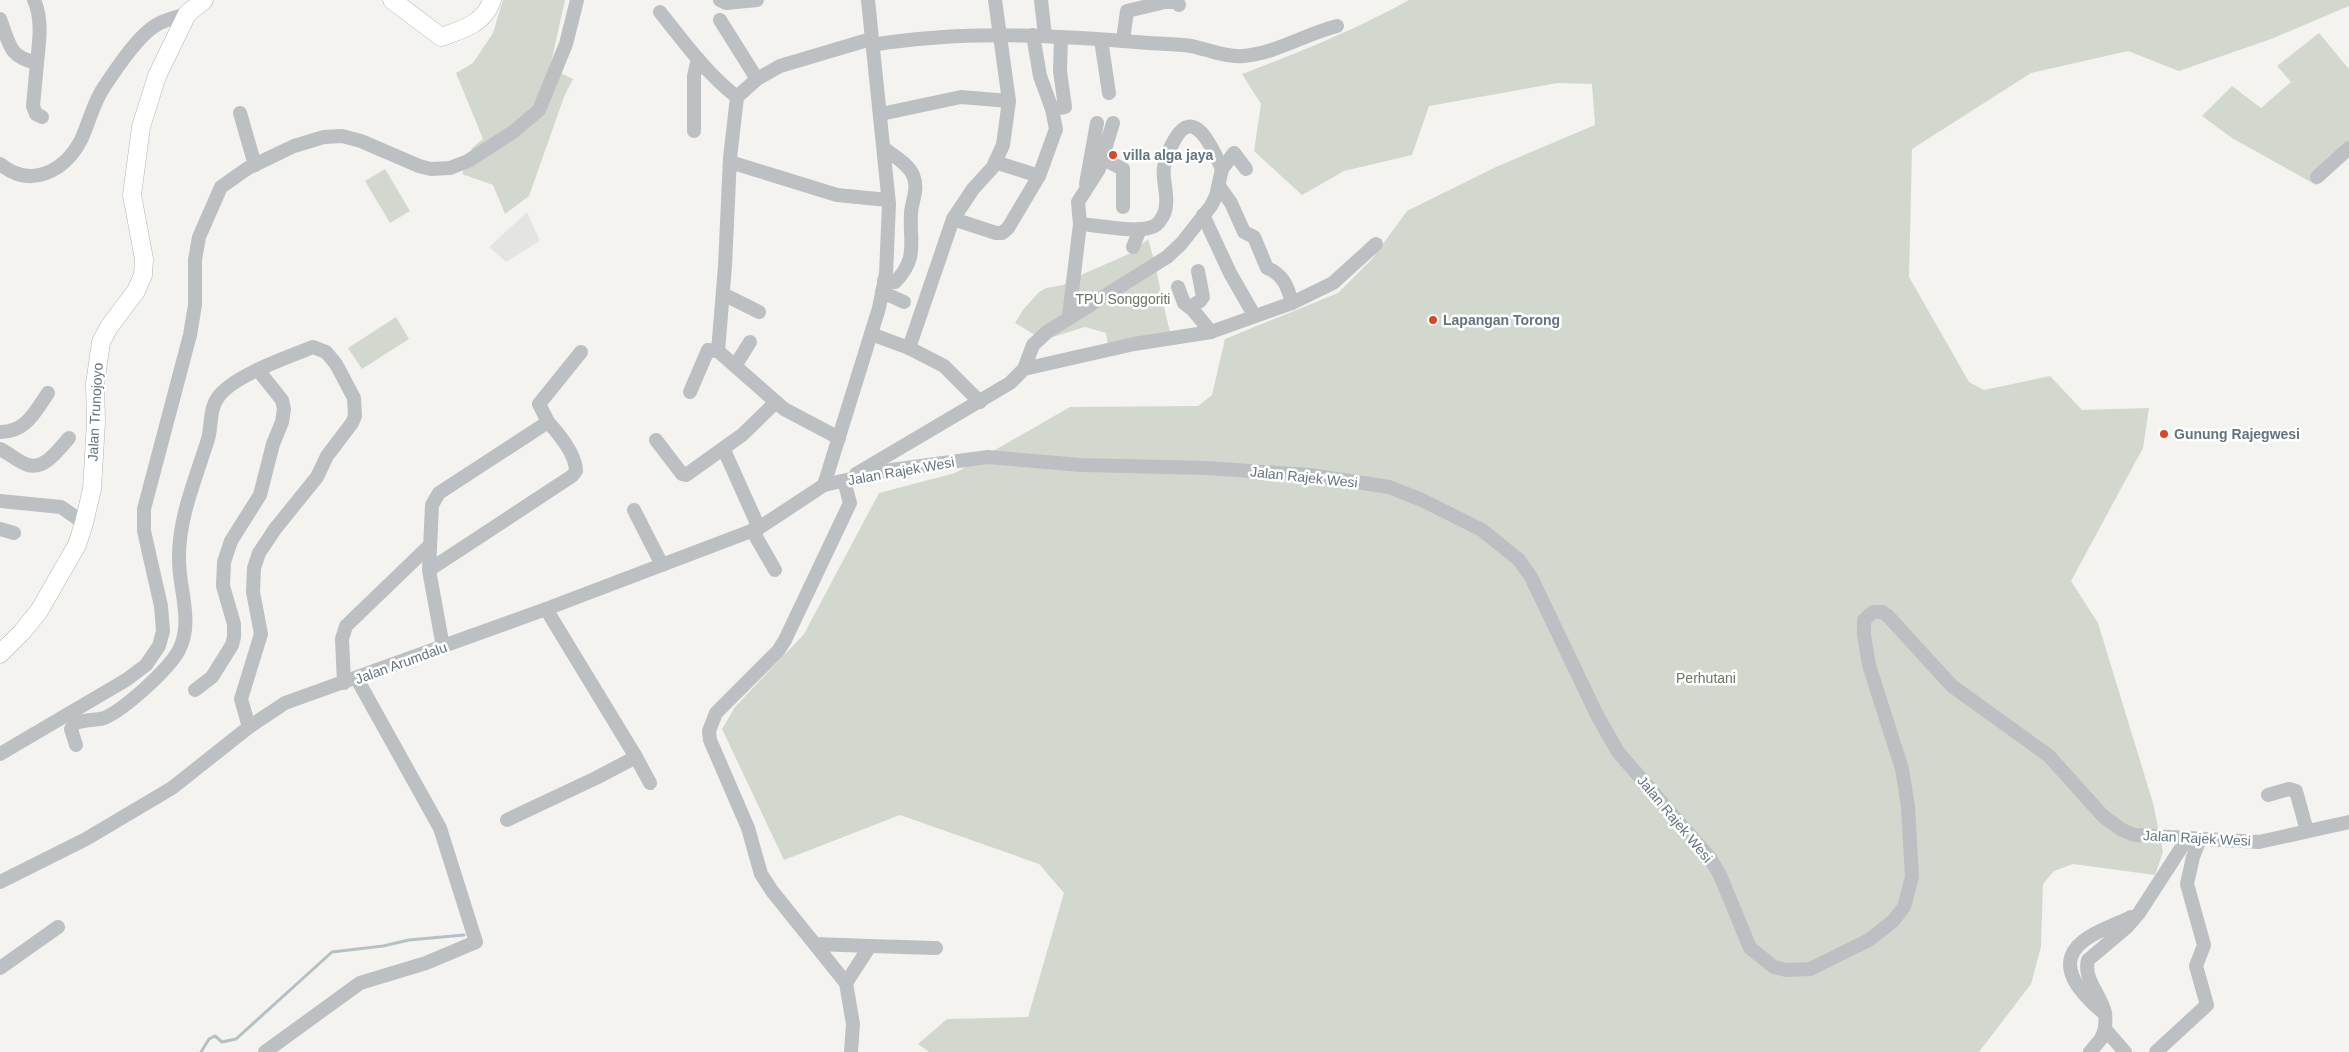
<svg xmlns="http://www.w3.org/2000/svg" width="2349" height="1052" font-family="Arial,sans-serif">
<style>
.built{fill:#e4e5e3}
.green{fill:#d3d8cf}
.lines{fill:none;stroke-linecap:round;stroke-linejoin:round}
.stream{stroke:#b3c1c4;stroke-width:3}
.major-casing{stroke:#afb4b7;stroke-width:19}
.minor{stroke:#bcc0c3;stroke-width:14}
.major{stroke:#fff;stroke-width:18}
.poi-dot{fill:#dc4527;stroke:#fff;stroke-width:2}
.labels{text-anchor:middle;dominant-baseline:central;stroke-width:5;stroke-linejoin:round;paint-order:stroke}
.poi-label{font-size:14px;font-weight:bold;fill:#637580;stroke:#fff;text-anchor:start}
.park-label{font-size:14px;fill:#687762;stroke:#fff}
.street-label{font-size:14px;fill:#637580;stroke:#fff}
</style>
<rect width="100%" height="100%" fill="#f4f3ef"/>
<path class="built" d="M 527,212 L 540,241 L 506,262 L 489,247 Z"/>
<g class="green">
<path d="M 503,0 L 565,0 L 550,68 L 573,79 L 564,97 L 529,196 L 505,214 L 493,185 L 462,174 L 472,148 L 483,139 L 456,73 L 473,63 L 493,33 Z"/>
<path d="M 1409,0 L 2349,0 L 2349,6 L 2271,39 L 2179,71 L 2128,51 L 2031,73 L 1912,149 L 1909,277 L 1969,382 L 1984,390 L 2050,376 L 2082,410 L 2149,408 L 2143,448 L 2071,581 L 2098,623 L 2153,803 L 2163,852 L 2155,875 L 2073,864 L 2054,871 L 2043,884 L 2041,947 L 2031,984 L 1979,1052 L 929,1052 L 918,1044 L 947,1019 L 1028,1017 L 1064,893 L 1039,864 L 900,815 L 784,860 L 722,729 L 735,707 L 804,634 L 879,493 L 955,473 L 1070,407 L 1198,406 L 1212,395 L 1225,339 L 1338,293 L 1372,259 L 1407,211 L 1496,167 L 1595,125 L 1592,84 L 1558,83 L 1429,106 L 1412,155 L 1344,171 L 1302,195 L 1254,151 L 1261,104 L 1242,74 C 1300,52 1355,30 1409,0 Z"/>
<path d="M 2319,33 L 2349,69 L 2349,156 L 2316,185 L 2232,138 L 2202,116 L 2232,86 L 2261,108 L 2291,82 L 2277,66 Z"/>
<path d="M 385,169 L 410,211 L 390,223 L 365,181 Z"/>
<path d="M 1148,239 C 1158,271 1162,303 1171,335 L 1108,347 L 1106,333 L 1085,327 L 1043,340 L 1015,323 L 1023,310 L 1039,292 L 1046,288 L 1063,285 L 1074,278 L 1131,253 Z"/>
<path d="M 396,317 L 409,339 L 362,369 L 348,348 Z"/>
</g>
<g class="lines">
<path class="stream" d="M 201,1052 L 209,1039 L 215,1036 L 222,1042 L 236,1039 L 332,952 L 383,946 L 409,940 L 464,935"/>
<g class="major-casing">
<g id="major">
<path d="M 392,0 L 441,37 C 462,30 485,23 492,0"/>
<path d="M 0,654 L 22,632 L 39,611 L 77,545 L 84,523 L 92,489 L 96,422 L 95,384 L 101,342 L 109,327 L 136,291 L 143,275 L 144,259 L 132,195 L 141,127 L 157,76 L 187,14 L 204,0"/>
</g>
</g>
<g class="minor">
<path d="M 720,0 L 726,3 L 757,0"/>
<path d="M 1041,0 L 1045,36"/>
<path d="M 660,12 C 684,42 707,74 737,97"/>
<path d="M 0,19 C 10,44 8,57 37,63 C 39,42 43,20 34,0"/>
<path d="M 720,20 L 757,79"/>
<path d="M 1101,40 L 1109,93"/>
<path d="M 1123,40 L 1127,11 L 1165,2 L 1177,2 L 1179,5"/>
<path d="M 872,45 C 964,30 1056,35 1149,43 C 1163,44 1177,44 1191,46 C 1207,49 1227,58 1243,56 C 1277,53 1305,34 1337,26"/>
<path d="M 37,63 L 33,106 L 36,114 L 42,117"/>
<path d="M 1052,109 L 1065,107 L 1060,71 L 1061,37"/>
<path d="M 240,113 L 255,165"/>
<path d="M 881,114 L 961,97 L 1009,101"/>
<path d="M 694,131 L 694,76 L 698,59"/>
<path d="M 1103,159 L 1123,169 L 1123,207"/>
<path d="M 730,162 L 837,195 L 888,200"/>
<path d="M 995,162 L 1039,176"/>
<path d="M 0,164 C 30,189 64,172 81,140 C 89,123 93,103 104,87 C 116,69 139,34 158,24 C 167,19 177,17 187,14"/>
<path d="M 1222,169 L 1234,153 L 1246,169"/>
<path d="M 2317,177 L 2349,148"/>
<path d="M 1086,184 L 1097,123"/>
<path d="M 1203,215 L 1230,273 L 1254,315"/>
<path d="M 953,219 L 996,233 L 1002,233 L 1008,228 L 1039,176 L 1056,129 L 1052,109 L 1040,76 L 1033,35"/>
<path d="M 1133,247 L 1140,229"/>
<path d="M 884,281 L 895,282 C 919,258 909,241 911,213 C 912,200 919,189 913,175 C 908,164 894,156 885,149"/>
<path d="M 1178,287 L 1184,303 L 1193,310 L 1211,332"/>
<path d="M 882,292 L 904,302"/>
<path d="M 723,294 L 759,312"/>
<path d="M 1292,303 L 1333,283 L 1376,244"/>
<path d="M 1190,307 L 1200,301 L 1203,297 L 1198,271"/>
<path d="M 1069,316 L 1080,224 L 1078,202 L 1099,169 L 1113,123"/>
<path d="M 871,334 L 909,348 L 944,366 L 980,402"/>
<path d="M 909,348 L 953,219 L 973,189 L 993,167 L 1003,145 L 1009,101 L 995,0"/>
<path d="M 735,366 L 750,342"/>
<path d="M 1024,369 L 1033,345 L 1047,332 L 1167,257 L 1181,244 L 1211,206 L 1216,196 L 1222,169 C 1214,152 1195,104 1175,139 C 1170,148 1165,157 1164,167 C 1162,180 1168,193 1166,205 C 1166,212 1161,221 1156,225 C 1142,235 1098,225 1080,224"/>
<path d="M 690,392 L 708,350 L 718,351"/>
<path d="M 548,422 L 539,404 L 581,352"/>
<path d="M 0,432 C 26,432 35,412 48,393"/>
<path d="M 839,438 L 784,409 L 718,351 L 725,266 L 730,158 L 737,97 L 757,79 L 780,66 L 871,39"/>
<path d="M 656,440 L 682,474 L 686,475 L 742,435 L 776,402"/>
<path d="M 0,449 C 9,453 18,462 28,465 C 45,470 59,449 69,438"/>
<path d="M 724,450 L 759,528"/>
<path d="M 856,474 L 1010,383 L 1024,369 L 1134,344 L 1211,332 L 1292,303 C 1288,287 1283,274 1267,268 L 1254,237 L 1244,232 L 1231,203 L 1219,186"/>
<path d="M 844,481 L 850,503 L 785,640 L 778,651 L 716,713 L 709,731 L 710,740 L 748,828 L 761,874 L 772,891 L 846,983 L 853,1024 L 851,1052"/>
<path d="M 824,485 L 879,308 L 886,274 L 889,204 L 868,0"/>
<path d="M 0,501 L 61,507 L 84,523"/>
<path d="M 634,510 L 662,565"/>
<path d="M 0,529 L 14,533"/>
<path d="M 752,530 L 775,570"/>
<path d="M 429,570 L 432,505 L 439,493 L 548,422 C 559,434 576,454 576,471 L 572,476 L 429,570 L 443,647"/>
<path d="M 344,683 L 342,639 L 346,626 L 429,546"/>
<path d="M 195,690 L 212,677 L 232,645 L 234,637 L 234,624 L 223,586 L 224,562 L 231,541 L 260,495 L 273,444 L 282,422 L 284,409 L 282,400 L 258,370"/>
<path d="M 76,745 L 71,729 L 74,724 C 83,719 94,721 104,718 C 124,710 169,669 179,650 C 194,621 178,587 179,557 C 179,516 196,478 208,439 C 212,425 209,408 219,396 C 235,375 288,357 313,347 L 326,352 L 336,364 L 354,398 L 355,416 L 352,423 L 327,456 L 317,477 L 275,529 L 259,553 L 254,568 L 253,592 L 261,634 L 241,699 L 249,727"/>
<path d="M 0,754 L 126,680 L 146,665 L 159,646 L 163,631 L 161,606 L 144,531 L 144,509 L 190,335 L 195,305 L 195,260 L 199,237 L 221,187 L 248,168 L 294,146 L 324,137 L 342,136 L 361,141 L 419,166 L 431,169 L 450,168 L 468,161 L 513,132 L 539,110 L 566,44 L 577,0"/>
<path d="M 636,757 L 650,783"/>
<path d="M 2268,795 L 2289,789 L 2296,791 L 2307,831"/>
<path d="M 507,820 L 596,778 L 636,757 L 546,609"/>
<path d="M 0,882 L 86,839 L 172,788 L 249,727 L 285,703 L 546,609 L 759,528 L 824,485 L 891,470 L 988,457 L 1081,465 L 1207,468 L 1310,475 L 1389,487 L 1422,500 L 1482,530 L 1519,560 L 1531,577 L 1597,715 L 1618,752 L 1710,858 L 1720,875 L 1750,948 L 1774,967 L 1786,970 L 1810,969 L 1869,940 L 1893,921 L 1904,907 L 1912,877 L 1908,806 L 1902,769 L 1869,665 L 1864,635 L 1864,620 L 1873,612 L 1882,612 L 1887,615 L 1952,686 L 2049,756 L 2103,816 L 2122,830 L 2135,835 L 2259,842 L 2349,822"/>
<path d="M 815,944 L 870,946 L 846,983"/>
<path d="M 870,946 L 936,948"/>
<path d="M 0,968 L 58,927"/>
<path d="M 2105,1014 C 2081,994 2049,962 2089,937 C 2102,929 2117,924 2131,917"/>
<path d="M 265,1052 L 360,983 L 426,963 L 476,942 L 440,828 L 357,679"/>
<path d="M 2090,1052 L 2101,1039 L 2105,1029"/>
<path d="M 2125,1052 L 2105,1029 C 2105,1024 2106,1018 2105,1013 C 2101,994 2083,980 2088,960 L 2127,927 L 2139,913 L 2187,839"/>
<path d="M 2156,1052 L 2207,1005 L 2196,966 L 2204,945 L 2187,884 L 2193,857 L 2200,839"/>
</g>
<use href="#major" class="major"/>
</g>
<g class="poi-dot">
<circle cx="1113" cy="155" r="5"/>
<circle cx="1433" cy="320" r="5"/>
<circle cx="2164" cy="434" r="5"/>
</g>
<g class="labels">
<g class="poi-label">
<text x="1123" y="155">villa alga jaya</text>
<text x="1443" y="320">Lapangan Torong</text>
<text x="2174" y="434">Gunung Rajegwesi</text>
</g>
<g class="park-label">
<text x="1123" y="299">TPU Songgoriti</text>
<text x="1706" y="678">Perhutani</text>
</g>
<g class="street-label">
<text transform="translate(95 412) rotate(-87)">Jalan Trunojoyo</text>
<text transform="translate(901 471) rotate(-10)">Jalan Rajek Wesi</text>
<text transform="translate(1304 477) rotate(6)">Jalan Rajek Wesi</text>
<text transform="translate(401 663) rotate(-20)">Jalan Arumdalu</text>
<text transform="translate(1675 819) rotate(50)">Jalan Rajek Wesi</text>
<text transform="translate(2197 838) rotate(3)">Jalan Rajek Wesi</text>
</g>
</g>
</svg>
